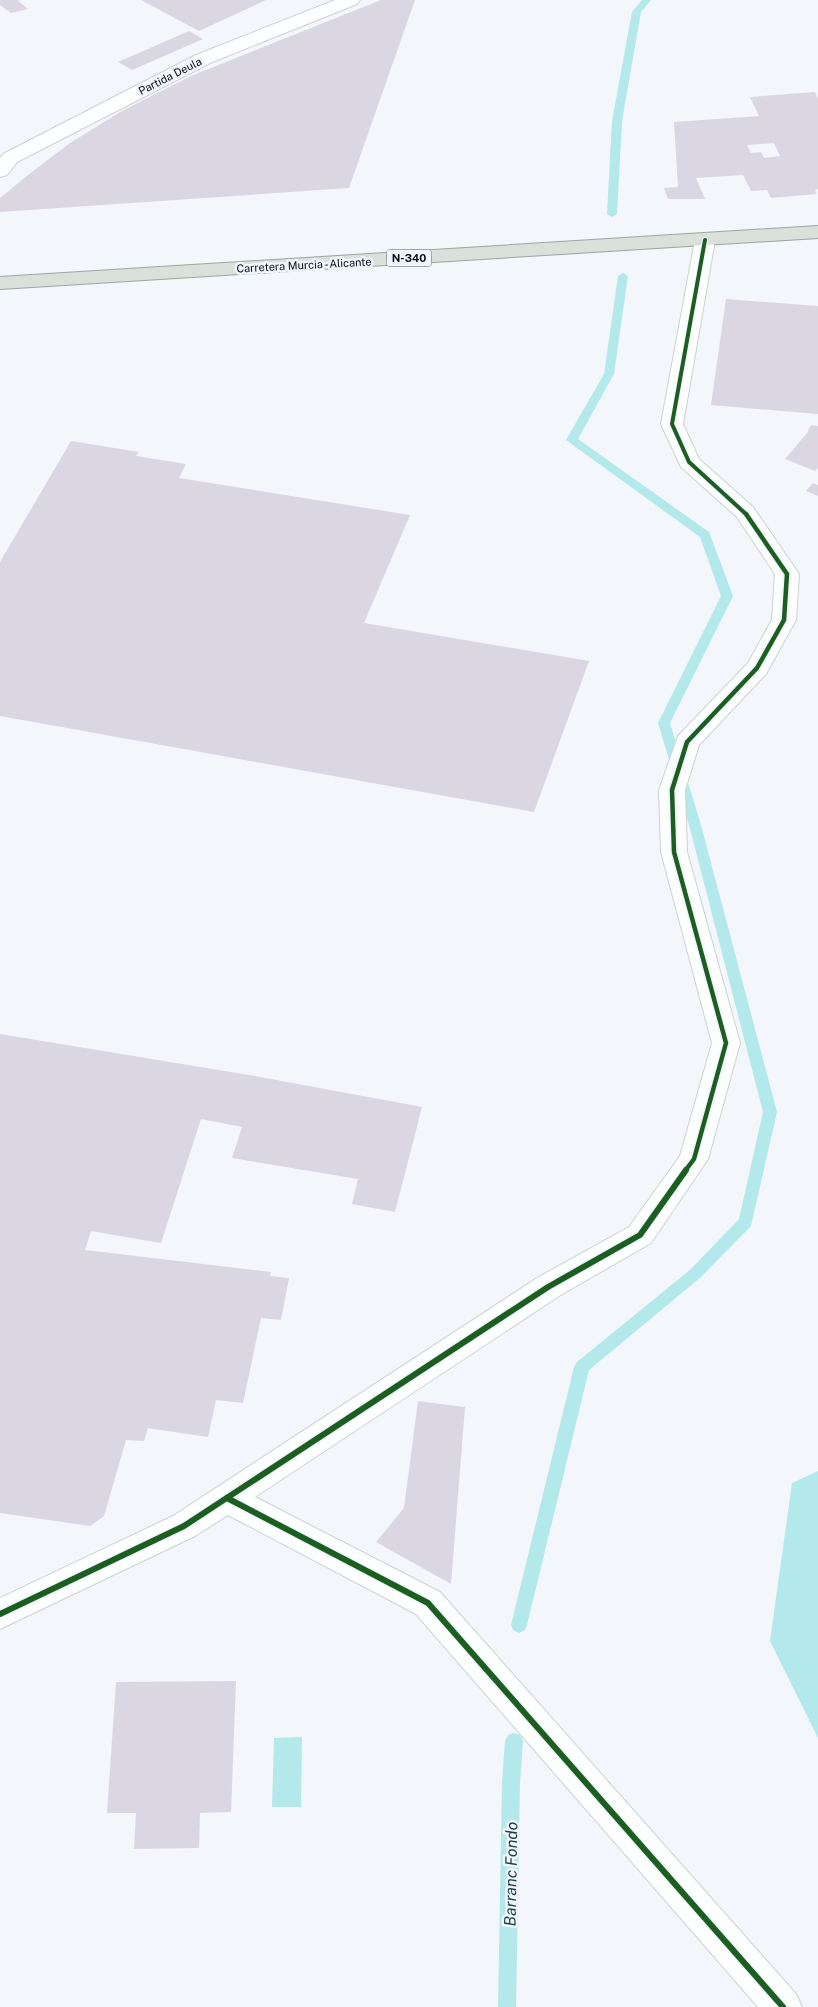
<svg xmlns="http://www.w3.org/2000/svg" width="818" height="2007" font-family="'Public Sans',sans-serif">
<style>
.water{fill:#b3e9ea}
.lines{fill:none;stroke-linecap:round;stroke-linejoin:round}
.stream{fill:#b3e9ea;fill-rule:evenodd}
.building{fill:#dad7e2;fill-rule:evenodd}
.minor-casing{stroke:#ced1d4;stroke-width:2}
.trunk-casing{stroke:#9ca59f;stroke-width:2}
.minor{fill:#fdfefe;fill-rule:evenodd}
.trunk{fill:#dae0da;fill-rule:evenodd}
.cycleway-far2-casing{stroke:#f0f5fd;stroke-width:6}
.cycleway-far1-casing{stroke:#f0f5fd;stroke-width:8}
.cycleway-casing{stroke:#f0f5fd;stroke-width:9}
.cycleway-far2{stroke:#1b5e20;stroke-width:4}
.cycleway-far1{stroke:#1b5e20;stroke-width:4.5}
.cycleway{stroke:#1b5e20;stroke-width:6}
.labels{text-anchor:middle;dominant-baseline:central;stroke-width:5;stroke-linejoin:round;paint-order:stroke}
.far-street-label{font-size:11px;fill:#0a0c0f;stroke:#f0f5fd}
.shield{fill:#f0f5fd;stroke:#4f5256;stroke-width:1}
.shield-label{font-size:11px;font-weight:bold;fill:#0a0c0f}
.near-water-label{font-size:16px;font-style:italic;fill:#193f3e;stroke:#f0f5fd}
</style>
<rect width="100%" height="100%" fill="#f3f6fa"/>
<g class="water">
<path d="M 818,1471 L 818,1738 L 770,1641 L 792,1483 Z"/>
<path d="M 302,1737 L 301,1807 L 272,1807 L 274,1738 Z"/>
</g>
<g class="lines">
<g class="stream">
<path d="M 642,0 L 651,0 L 641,12 L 622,121 L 617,214 L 612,217 L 607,214 L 612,121 L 632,12 Z"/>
<path d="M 623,273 L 628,276 L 614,374 L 578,439 L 709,532 L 733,596 L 670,723 L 701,825 L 777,1112 L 751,1226 L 701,1277 L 589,1370 L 527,1625 L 525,1630 L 519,1633 L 513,1630 L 511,1625 L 574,1367 L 577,1362 L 691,1269 L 739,1219 L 763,1112 L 689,825 L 658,723 L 721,596 L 700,537 L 566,440 L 604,374 L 618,276 Z"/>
<path d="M 514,1733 L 520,1735 L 523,1741 L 520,1783 L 516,2007 L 498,2007 L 502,1783 L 505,1741 L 508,1735 Z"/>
</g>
</g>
<g class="building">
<path d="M 0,0 L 20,0 L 18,1 L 28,9 L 11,13 L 0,5 Z"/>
<path d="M 141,0 L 266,0 L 199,31 Z"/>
<path d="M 381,0 L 415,0 L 349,188 L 0,212 L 0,198 L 28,175 L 70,143 L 122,111 L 191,76 Z"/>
<path d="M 189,31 L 203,39 L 132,70 L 118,62 Z"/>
<path d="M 815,92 L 818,99 L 818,189 L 815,190 L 817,194 L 771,198 L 767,190 L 751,191 L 743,175 L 696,178 L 705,199 L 668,199 L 664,188 L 678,187 L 674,122 L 759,116 L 750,97 ZM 774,143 L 780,156 L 764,158 L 761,152 L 751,153 L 747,145 Z"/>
<path d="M 726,299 L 818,306 L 818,414 L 711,405 Z"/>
<path d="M 811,425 L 818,426 L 818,468 L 815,471 L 785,459 L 807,433 Z"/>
<path d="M 71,441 L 139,452 L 136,456 L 186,464 L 179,478 L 410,515 L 364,623 L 589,661 L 534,812 L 0,716 L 0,562 Z"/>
<path d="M 813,483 L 818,485 L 818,496 L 806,491 Z"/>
<path d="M 0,1034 L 255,1076 L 422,1107 L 395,1212 L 352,1204 L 358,1179 L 232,1158 L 242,1127 L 201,1119 L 161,1243 L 91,1231 L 85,1250 L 271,1272 L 270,1276 L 289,1278 L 281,1320 L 261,1318 L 243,1403 L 216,1400 L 208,1437 L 148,1428 L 144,1441 L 126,1440 L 104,1516 L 90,1526 L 0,1513 Z"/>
<path d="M 418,1401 L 465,1407 L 451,1584 L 376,1542 L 404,1508 Z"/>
<path d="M 236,1681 L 231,1812 L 200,1813 L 199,1848 L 134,1849 L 136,1813 L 107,1813 L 116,1682 Z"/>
</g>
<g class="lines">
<g class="minor-casing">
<g id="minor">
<path d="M 335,0 L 360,0 L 357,4 L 210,63 L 17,162 L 7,175 L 0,177 L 0,158 L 3,154 L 196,55 Z"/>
<path d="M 705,234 L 712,236 L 715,240 L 683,424 L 699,459 L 753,507 L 799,574 L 796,620 L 766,674 L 699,745 L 685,790 L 687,852 L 740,1043 L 708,1159 L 651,1243 L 559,1296 L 255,1497 L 440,1592 L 796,1994 L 802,2007 L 758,2007 L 416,1614 L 228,1515 L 195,1536 L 0,1629 L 0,1598 L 173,1516 L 537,1278 L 629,1227 L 680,1156 L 712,1043 L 661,852 L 659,790 L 678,736 L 748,663 L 772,620 L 775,574 L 737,517 L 681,467 L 661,424 L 695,240 L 698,236 Z"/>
</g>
</g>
<g class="trunk-casing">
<path id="trunk" d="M 818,226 L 818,238 L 0,289 L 0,277 Z"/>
</g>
<use href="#minor" class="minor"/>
<use href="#trunk" class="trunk"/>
<g class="cycleway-far2-casing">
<path id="cycleway-far2" d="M 705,240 L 672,424 L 689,462 L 747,515"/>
</g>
<g class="cycleway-far1-casing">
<path id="cycleway-far1" d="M 685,1171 L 694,1159 L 726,1043 L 674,852 L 672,790 L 687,742 L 757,668 L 784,620 L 787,574 L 746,514"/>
</g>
<g class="cycleway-casing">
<g id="cycleway">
<path d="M 227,1498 L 428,1603 L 783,2007"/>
<path d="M 0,1614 L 184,1526 L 548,1287 L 640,1235 L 686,1170"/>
</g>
</g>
<use href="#cycleway-far2" class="cycleway-far2"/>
<use href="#cycleway-far1" class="cycleway-far1"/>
<use href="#cycleway" class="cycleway"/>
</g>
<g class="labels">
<g class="far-street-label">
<text transform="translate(170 76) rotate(-27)">Partida Deula</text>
<text transform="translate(304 265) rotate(-3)">Carretera Murcia - Alicante</text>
</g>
<rect class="shield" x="386.5" y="249.5" width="45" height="17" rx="4"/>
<g class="shield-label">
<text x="409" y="258">N-340</text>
</g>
<g class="near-water-label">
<text transform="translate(511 1874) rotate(-89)">Barranc Fondo</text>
</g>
</g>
</svg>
